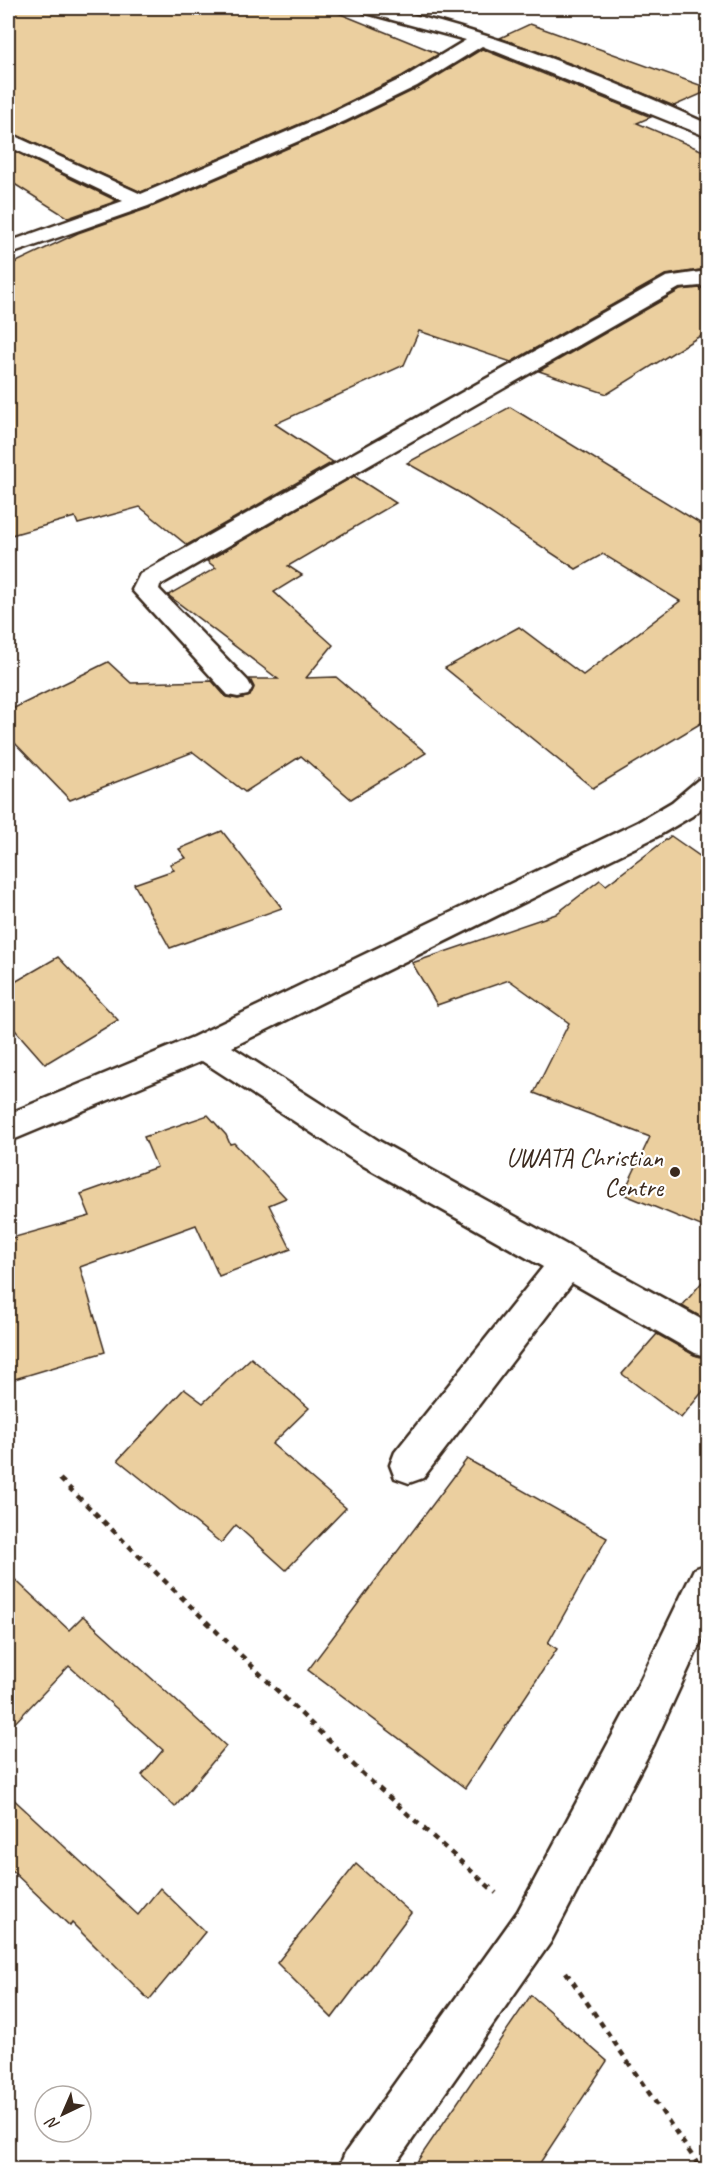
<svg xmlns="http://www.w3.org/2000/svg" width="716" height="2177" font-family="Caveat,sans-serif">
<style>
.building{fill:#ebcf9f;stroke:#3b2a1e;stroke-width:1.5}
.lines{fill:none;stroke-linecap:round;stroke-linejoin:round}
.minor-casing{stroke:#3b2a1e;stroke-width:5}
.path{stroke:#3b2a1e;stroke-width:4.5;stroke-dasharray:6 6;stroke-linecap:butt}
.minor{fill:#fff;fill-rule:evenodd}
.poi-dot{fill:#3b2a1e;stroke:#fff;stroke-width:2}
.labels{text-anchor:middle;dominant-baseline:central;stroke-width:4.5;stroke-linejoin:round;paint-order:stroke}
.poi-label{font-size:26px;fill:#3b2a1e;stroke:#fff;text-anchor:end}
</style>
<rect width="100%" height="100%" fill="#fff"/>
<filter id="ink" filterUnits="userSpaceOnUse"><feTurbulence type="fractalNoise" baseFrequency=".0167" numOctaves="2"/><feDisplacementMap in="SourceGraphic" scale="12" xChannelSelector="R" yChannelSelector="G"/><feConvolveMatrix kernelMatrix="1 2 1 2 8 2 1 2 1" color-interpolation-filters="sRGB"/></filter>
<g filter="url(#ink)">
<g class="building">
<path d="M 8,8 L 326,8 L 439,54 L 402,76 L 330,111 L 141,192 L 8,131 Z"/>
<path d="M 530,24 L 708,88 L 708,91 L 674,106 L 577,66 L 500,38 Z"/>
<path d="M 482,49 L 651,117 L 637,123 L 708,153 L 708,273 L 700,270 L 665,275 L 511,362 L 419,331 L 404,365 L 275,424 L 333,462 L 187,545 L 140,507 L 78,524 L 75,517 L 8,536 L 8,266 L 78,233 L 149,208 L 346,123 L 418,88 Z"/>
<path d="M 8,148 L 117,201 L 68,218 L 8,180 Z"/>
<path d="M 700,288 L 708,289 L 708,331 L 607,394 L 539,371 L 680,290 Z"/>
<path d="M 510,407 L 708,528 L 708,719 L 593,788 L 445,668 L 519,627 L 583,675 L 680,601 L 603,554 L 576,569 L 460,493 L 407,463 Z"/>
<path d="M 354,476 L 396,503 L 288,566 L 302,575 L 274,592 L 333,645 L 306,678 L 336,677 L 426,753 L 351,799 L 301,756 L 245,792 L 193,752 L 70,800 L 8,736 L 8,711 L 108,662 L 131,683 L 212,681 L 226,697 L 238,699 L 250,696 L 254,687 L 250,679 L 278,679 L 168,595 L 216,568 L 207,561 Z"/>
<path d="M 222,831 L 282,908 L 170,948 L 134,884 L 174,870 L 170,864 L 186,858 L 179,849 Z"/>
<path d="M 671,836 L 708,862 L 708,1229 L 623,1194 L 650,1137 L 534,1093 L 569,1023 L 509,980 L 437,1005 L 412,963 L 556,914 L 600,880 L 606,885 Z"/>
<path d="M 58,957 L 118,1020 L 45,1064 L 8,1022 L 8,986 Z"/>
<path d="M 208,1115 L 226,1135 L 230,1144 L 234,1143 L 286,1198 L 269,1205 L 291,1249 L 219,1276 L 196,1225 L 80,1267 L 105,1352 L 8,1381 L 8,1239 L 90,1216 L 81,1194 L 157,1167 L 144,1137 Z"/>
<path d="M 708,1275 L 708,1321 L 682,1306 Z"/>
<path d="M 657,1334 L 694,1355 L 708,1359 L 708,1385 L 681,1418 L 622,1374 Z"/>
<path d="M 251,1358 L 309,1408 L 272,1444 L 346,1508 L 286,1570 L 236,1525 L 221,1543 L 118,1460 L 184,1389 L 203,1403 Z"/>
<path d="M 467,1459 L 607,1538 L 548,1643 L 557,1649 L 465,1788 L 308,1670 Z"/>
<path d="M 8,1573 L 69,1630 L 83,1616 L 226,1746 L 175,1807 L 142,1775 L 163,1750 L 69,1666 L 8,1730 Z"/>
<path d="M 8,1794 L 138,1915 L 160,1888 L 205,1932 L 149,2000 L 72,1923 L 70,1926 L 8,1867 Z"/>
<path d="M 356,1864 L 411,1913 L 332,2018 L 277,1963 Z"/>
<path d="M 531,1995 L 607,2061 L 536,2169 L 412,2169 Z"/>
</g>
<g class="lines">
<g class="minor-casing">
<g id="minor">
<path d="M 360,8 C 387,5 413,15 440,22 C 530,47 623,85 708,124 L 708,137 L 482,46 L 417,86 L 345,121 L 148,206 L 8,255 L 8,242 L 123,201 L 8,146 L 8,133 L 141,194 L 331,113 L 403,78 L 466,40 L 363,12 Z"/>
<path d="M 700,272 L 708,275 L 708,287 L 700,286 L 679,288 L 160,585 L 159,589 L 248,681 L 252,688 L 248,695 L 238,697 L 228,695 L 132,590 L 140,574 L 666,277 Z"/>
<path d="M 708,777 L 708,802 L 692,816 L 658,836 L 232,1047 L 379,1141 L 708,1323 L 708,1357 L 695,1353 L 572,1283 L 423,1478 L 409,1483 L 395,1478 L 390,1465 L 395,1452 L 543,1267 L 355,1161 L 202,1061 L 8,1142 L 8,1114 L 193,1037 L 638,822 L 672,802 L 698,780 Z"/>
<path d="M 708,1564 L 708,1626 L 654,1744 L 550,1943 L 391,2170 L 338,2170 L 345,2153 L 518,1911 L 624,1714 L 694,1569 Z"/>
</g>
</g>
<g class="path">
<path d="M 60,1479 L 363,1774 L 496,1893"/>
<path d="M 566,1972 L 702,2170"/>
</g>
<use href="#minor" class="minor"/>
</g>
</g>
<circle class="poi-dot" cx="675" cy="1172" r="6"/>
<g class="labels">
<g class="poi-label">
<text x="663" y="1157">UWATA Christian<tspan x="663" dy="30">Centre</tspan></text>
</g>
</g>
<rect width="716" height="2177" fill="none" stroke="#fff" stroke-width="30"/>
<rect x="15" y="15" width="686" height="2147" fill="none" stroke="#3b2a1e" stroke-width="2" filter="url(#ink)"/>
<g transform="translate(63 2114) rotate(224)"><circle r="28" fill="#ffffff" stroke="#b1aaa5" stroke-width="1.5"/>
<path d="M0-4.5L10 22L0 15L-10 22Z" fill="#3b2a1e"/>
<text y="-9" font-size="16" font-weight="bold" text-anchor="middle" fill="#3b2a1e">N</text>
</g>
</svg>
